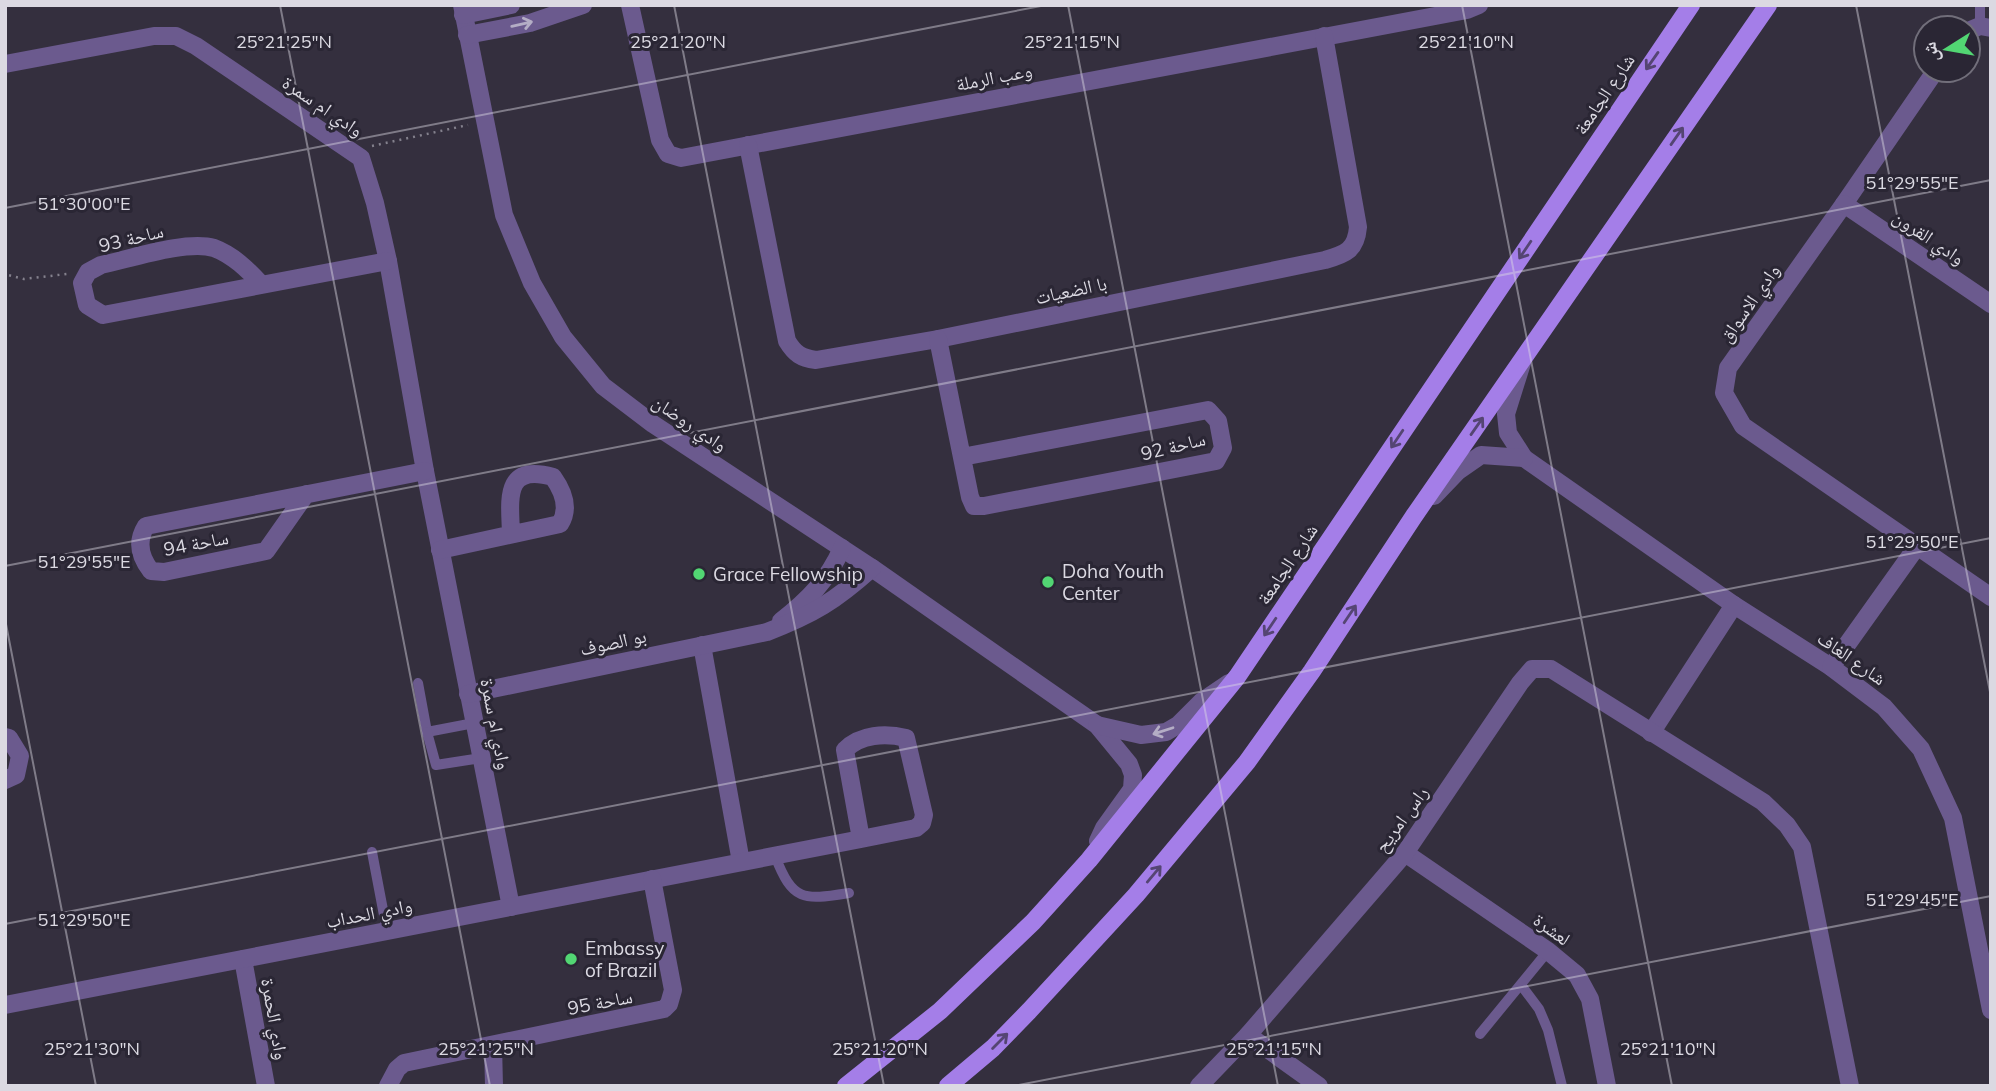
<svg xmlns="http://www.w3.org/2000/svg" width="1996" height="1091" font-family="Mulish,'Noto Naskh Arabic',sans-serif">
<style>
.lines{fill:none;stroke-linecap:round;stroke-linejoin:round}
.path{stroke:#84818d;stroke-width:2.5;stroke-dasharray:2 5;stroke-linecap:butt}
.lane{stroke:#6b5a8e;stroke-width:10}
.street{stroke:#6b5a8e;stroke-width:18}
.primary{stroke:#a47ee8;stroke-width:18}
.oneway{stroke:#b4adc5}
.oneway2{stroke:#554573}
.ticks{fill:none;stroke:#dbd9e2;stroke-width:2;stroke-opacity:0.45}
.poi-dot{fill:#52d673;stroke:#2a2634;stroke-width:2.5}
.labels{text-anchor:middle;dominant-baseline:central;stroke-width:6;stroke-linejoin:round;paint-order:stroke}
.street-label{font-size:19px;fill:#dbd9e2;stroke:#2a2634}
.poi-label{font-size:19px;fill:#dbd9e2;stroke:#2a2634;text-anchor:start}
.ticks-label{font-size:18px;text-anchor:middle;fill:#dbd9e2;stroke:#2a2634;stroke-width:6;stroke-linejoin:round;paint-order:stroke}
</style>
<rect width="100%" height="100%" fill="#342f3e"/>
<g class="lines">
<g class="path">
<path d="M 372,146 L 468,125"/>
<path d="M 5,270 L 8,275 L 24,279 L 67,274"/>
</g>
<g class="lane">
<path d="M 1980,26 L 1980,5"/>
<path d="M 418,683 L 427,732 L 474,723"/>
<path d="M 427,732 L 436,765 L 481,758"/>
<path d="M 372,852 L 387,931"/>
<path d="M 775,856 C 793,902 803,900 849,893"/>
<path d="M 1521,985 L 1539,1009 L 1548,1030 L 1562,1086"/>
<path d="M 1480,1034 L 1548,951"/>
</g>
<g class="street">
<path d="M 462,5 L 504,215 L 532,283 L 563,337 L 603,386 L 653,424 L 872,568 L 1097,725 L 1129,764 L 1133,775 L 1132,789 L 1104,828 L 1098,841"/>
<path d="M 630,5 L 660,140 L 668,154 L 681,158 L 1467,10 L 1479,5"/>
<path d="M 463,15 L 511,5"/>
<path d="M 1968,31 L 1980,26 L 1991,28"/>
<path d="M 467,35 L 530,23 L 583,5"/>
<path d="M 5,64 L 154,36 L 176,36 L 196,46 L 361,158 L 375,203 L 388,261 L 425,471 L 511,907"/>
<path d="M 1936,70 L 1844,204 L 1728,368 L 1724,393 L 1743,426 L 1991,597"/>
<path d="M 748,145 L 787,341 C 795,354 801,358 816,360 L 938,339 L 1325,260 C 1346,254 1356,250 1358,227 L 1324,36"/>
<path d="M 1844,204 L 1991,304"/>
<path d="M 261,284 C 248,270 233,255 214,248 C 186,240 130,259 101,265 L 88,272 L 82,283 L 87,305 L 103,315 L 388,261"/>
<path d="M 938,339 L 970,497 L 974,506 L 984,506 L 1216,461 L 1223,448 L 1218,421 L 1208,410 L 962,457"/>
<path d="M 1522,363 L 1506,414 L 1508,433 L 1524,458 L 1734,605 L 1831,667 L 1884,707 L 1921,749 L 1953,818 L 1991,1010"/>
<path d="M 306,494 L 266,551 L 164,572 L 151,571 C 140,557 136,542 146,526 L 425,471"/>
<path d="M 1434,496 L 1458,471 L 1481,455 L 1524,458"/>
<path d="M 440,550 L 560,524 C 570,508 563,491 553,477 C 503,463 510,500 511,534"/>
<path d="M 781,621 C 808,600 828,580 842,548"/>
<path d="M 702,645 L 741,862"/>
<path d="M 1831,667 L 1918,545"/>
<path d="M 468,694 L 767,632 C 814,614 835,601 872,568"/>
<path d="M 1097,725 L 1141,735 L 1166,732 L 1178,725 L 1201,702 L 1229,683"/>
<path d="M 1651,733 L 1734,605"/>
<path d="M 5,737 L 9,738 L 20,756 L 16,775 L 5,780"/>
<path d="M 1405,853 L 1548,951 L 1577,975 L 1590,999 L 1607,1086"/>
<path d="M 243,959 L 266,1086"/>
<path d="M 5,1005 L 861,839 L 916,828 L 922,823 L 924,815 L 906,738 C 886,733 860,734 845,750 L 861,839"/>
<path d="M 1248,1035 L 1319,1086"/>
<path d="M 493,1045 L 494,1086"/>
<path d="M 388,1086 L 397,1069 L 404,1063 L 664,1009 L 669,1004 L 673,990 L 652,879"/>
<path d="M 1199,1086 L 1248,1035 L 1405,853 L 1520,683 L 1532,669 L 1551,669 L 1763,802 L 1787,825 L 1802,847 L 1850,1086"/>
</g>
<g class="primary">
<path d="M 846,1086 L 940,1011 L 1033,922 L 1089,860 L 1237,677 L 1691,5"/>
<path d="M 948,1086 L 993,1048 L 1029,1011 L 1136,895 L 1247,762 L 1312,671 L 1414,516 L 1768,5"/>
</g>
</g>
<defs><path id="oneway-shaft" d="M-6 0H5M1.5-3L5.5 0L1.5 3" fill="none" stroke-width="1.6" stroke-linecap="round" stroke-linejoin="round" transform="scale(1.75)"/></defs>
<g class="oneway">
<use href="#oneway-shaft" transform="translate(522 24) rotate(-13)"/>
<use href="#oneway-shaft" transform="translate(1163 731) rotate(162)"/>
</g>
<g class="oneway2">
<use href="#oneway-shaft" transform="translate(1652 61) rotate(125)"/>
<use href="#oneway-shaft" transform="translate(1677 136) rotate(-55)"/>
<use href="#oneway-shaft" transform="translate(1525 250) rotate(124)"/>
<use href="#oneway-shaft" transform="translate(1477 426) rotate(-55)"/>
<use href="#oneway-shaft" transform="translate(1397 439) rotate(124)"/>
<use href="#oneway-shaft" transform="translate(1350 614) rotate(-56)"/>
<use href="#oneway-shaft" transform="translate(1270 627) rotate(124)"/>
<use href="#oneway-shaft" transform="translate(1154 874) rotate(-50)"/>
<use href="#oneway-shaft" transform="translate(1000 1041) rotate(-45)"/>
</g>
<path class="ticks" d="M 280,5 L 490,1086M 674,5 L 884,1086M 1068,5 L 1278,1086M 1462,5 L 1672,1086M 1856,5 L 1991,697M 5,208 L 1046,5M 5,566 L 1991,180M 5,619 L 96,1086M 5,924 L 1991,538M 1013,1086 L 1991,896"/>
<g class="poi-dot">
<circle cx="699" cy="574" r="7"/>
<circle cx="1048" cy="582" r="7"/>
<circle cx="571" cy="959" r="7"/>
</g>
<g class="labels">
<g class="street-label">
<text transform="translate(994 77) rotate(-11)">وعب الرملة</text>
<text transform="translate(1604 94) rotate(-56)">شارع الجامعة</text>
<text transform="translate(323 106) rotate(34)">وادي ام سمرة</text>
<text transform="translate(1929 237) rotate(34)">وادي القرون</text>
<text transform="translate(131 238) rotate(-14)">ساحة 93</text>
<text transform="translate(1071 290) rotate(-12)">با الضعيات</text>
<text transform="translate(1749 303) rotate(-55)">وادي الاسواق</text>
<text transform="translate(690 423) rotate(34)">وادي روضان</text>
<text transform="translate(1173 446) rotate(-14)">ساحة 92</text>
<text transform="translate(196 543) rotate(-11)">ساحة 94</text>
<text transform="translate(1287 564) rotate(-56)">شارع الجامعة</text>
<text transform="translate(613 642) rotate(-12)">بو الصوف</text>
<text transform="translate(1852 658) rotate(35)">شارع الغاف</text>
<text transform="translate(496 724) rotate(79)">وادي ام سمرة</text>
<text transform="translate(1401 819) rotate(-54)">راس امريح</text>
<text transform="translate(369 913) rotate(-11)">وادي الحداب</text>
<text transform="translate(1552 929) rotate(36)">لعشرة</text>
<text transform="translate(600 1002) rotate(-11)">ساحة 95</text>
<text transform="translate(275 1019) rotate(80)">وادي الحمرة</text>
</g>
<g class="poi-label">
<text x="1062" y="571">Doha Youth<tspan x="1062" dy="22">Center</tspan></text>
<text x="713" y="574">Grace Fellowship</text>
<text x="585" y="948">Embassy<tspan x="585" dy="22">of Brazil</tspan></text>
</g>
</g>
<g class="ticks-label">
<text x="678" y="48">25°21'20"N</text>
<text x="1072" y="48">25°21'15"N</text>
<text x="284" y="48">25°21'25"N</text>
<text x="1466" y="48">25°21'10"N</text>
<text x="1912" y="189">51°29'55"E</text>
<text x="84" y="210">51°30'00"E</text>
<text x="1912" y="548">51°29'50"E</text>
<text x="84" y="568">51°29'55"E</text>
<text x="1912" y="906">51°29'45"E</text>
<text x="84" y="926">51°29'50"E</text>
<text x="92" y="1055">25°21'30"N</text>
<text x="486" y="1055">25°21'25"N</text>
<text x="880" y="1055">25°21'20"N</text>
<text x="1274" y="1055">25°21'15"N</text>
<text x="1668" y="1055">25°21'10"N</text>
</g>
<rect width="1996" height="1091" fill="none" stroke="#dbd9e2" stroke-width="14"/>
<g transform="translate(1947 49) rotate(259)"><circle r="33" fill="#2a2634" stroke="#716e7a" stroke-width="2"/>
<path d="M0-5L12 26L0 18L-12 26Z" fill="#52d673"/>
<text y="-10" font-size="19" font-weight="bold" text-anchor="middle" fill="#dbd9e2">ش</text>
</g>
</svg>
